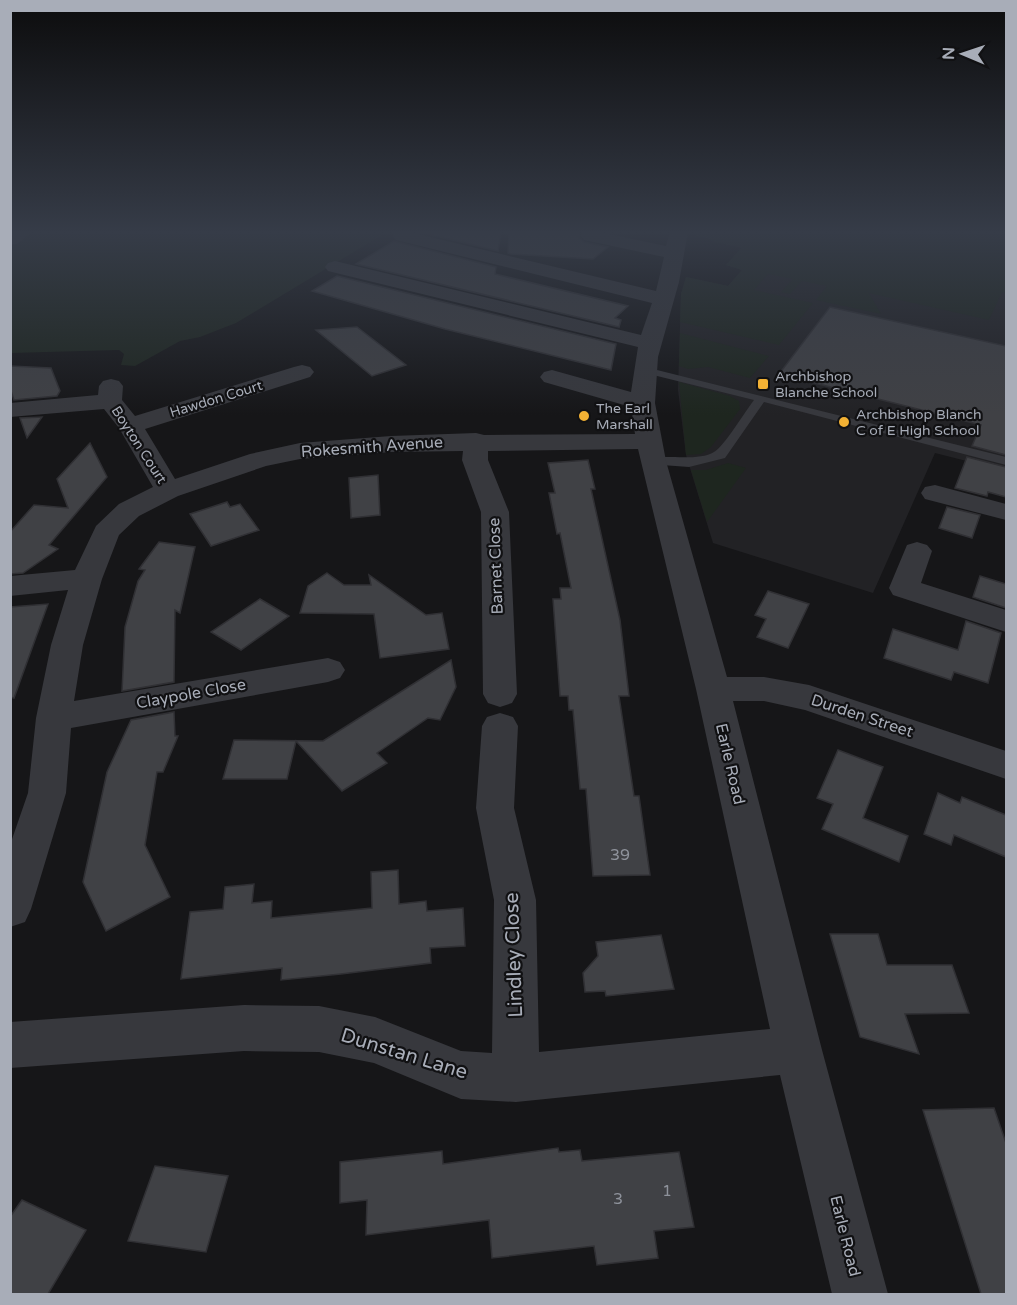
<svg xmlns="http://www.w3.org/2000/svg" width="1017" height="1305" font-family="'Varela Round',sans-serif">
<style>
.built{fill:#222225}
.green{fill:#1e261f}
.building{fill:#404145;stroke:#303034;stroke-width:1.5}
.lines{fill:none;stroke-linecap:round;stroke-linejoin:round}
.service{fill:#37383d;fill-rule:evenodd}
.minor{fill:#37383d;fill-rule:evenodd}
.poi-dot{fill:#f2b134;stroke:#111113;stroke-width:2}
.labels{text-anchor:middle;dominant-baseline:central;stroke-width:4.5;stroke-linejoin:round;paint-order:stroke}
.far-poi-label{font-size:14px;fill:#a8adb8;stroke:#111113;text-anchor:start}
.far-street-label{font-size:14px;fill:#a8adb8;stroke:#111113}
.street-label{font-size:16px;fill:#a8adb8;stroke:#111113}
.near-number-label{font-size:16px;fill:#8e929b}
.near-street-label{font-size:20px;fill:#a8adb8;stroke:#111113}
</style>
<rect width="100%" height="100%" fill="#161618"/>
<path class="built" d="M 696,232 L 1006,232 L 1006,471 L 935,453 L 873,593 L 713,543 L 686,455 L 678,390 L 681,294 L 686,277 L 728,286 L 742,270 L 726,265 L 742,248 L 711,241 L 711,239 L 697,236 Z"/>
<g class="green">
<path d="M 35,232 L 387,232 L 236,323 L 200,337 L 180,341 L 135,366 L 121,365 L 124,354 L 119,350 L 11,353 L 10,247 Z"/>
<path d="M 696,232 L 1006,232 L 1006,293 L 1002,292 L 989,320 L 869,293 L 881,314 L 816,300 L 827,286 L 802,281 L 790,294 L 781,292 L 793,279 L 768,274 L 754,290 L 813,303 L 779,345 L 680,322 L 681,294 L 686,277 L 728,286 L 742,270 L 726,265 L 742,247 L 711,241 L 711,239 L 697,236 Z"/>
<path d="M 680,333 L 769,356 L 750,378 L 708,367 L 688,369 L 679,366 Z"/>
<path d="M 679,382 L 730,396 L 739,401 L 740,409 L 711,447 L 701,454 L 686,455 Z"/>
<path d="M 728,463 L 746,468 L 707,522 L 691,470 L 706,470 Z"/>
</g>
<g class="building">
<path d="M 420,232 L 501,232 L 498,251 Z"/>
<path d="M 509,232 L 580,232 L 579,237 L 584,242 L 608,247 L 593,259 L 511,254 L 508,253 Z"/>
<path d="M 394,241 L 496,267 L 495,274 L 628,306 L 615,318 L 621,320 L 619,327 L 356,264 Z"/>
<path d="M 337,276 L 616,344 L 611,370 L 445,329 L 312,291 Z"/>
<path d="M 830,307 L 1006,346 L 1006,455 L 972,446 L 981,425 L 779,374 Z"/>
<path d="M 357,327 L 406,365 L 372,376 L 316,330 Z"/>
<path d="M 10,366 L 51,368 L 60,391 L 57,396 L 14,400 L 10,388 Z"/>
<path d="M 42,417 L 27,438 L 20,418 Z"/>
<path d="M 90,443 L 107,477 L 49,545 L 58,549 L 23,573 L 10,574 L 10,532 L 34,505 L 68,508 L 57,479 Z"/>
<path d="M 967,457 L 1006,467 L 1006,497 L 988,492 L 987,496 L 955,488 Z"/>
<path d="M 588,460 L 595,489 L 591,489 L 620,620 L 629,696 L 619,696 L 634,796 L 639,796 L 650,875 L 593,876 L 586,789 L 580,789 L 573,710 L 569,710 L 568,696 L 560,696 L 553,599 L 561,599 L 560,588 L 571,588 L 560,533 L 557,534 L 549,493 L 555,493 L 548,463 Z"/>
<path d="M 378,475 L 380,515 L 351,518 L 349,478 Z"/>
<path d="M 227,502 L 230,507 L 240,504 L 259,530 L 211,546 L 190,514 Z"/>
<path d="M 947,507 L 980,515 L 972,538 L 939,528 Z"/>
<path d="M 159,542 L 195,547 L 180,613 L 175,610 L 174,682 L 122,691 L 125,627 L 138,581 L 145,570 L 139,569 Z"/>
<path d="M 327,573 L 344,585 L 371,585 L 369,575 L 426,615 L 442,613 L 449,649 L 380,658 L 374,614 L 300,613 L 308,586 Z"/>
<path d="M 980,576 L 1006,584 L 1006,608 L 973,597 Z"/>
<path d="M 768,591 L 809,604 L 788,648 L 757,637 L 766,619 L 755,615 Z"/>
<path d="M 260,599 L 289,616 L 241,650 L 211,632 Z"/>
<path d="M 48,604 L 14,698 L 10,697 L 10,607 Z"/>
<path d="M 966,621 L 1001,633 L 988,683 L 954,672 L 951,680 L 884,658 L 893,629 L 958,650 Z"/>
<path d="M 451,660 L 456,687 L 440,720 L 428,718 L 377,753 L 387,763 L 342,791 L 296,741 L 287,779 L 223,779 L 234,740 L 323,741 Z"/>
<path d="M 174,712 L 175,736 L 178,736 L 163,772 L 157,772 L 145,845 L 170,897 L 106,931 L 83,882 L 107,772 L 131,720 Z"/>
<path d="M 838,750 L 883,767 L 863,818 L 908,836 L 899,862 L 822,829 L 833,804 L 817,798 Z"/>
<path d="M 938,793 L 960,803 L 962,797 L 1006,815 L 1006,857 L 954,835 L 951,845 L 924,834 Z"/>
<path d="M 398,870 L 399,904 L 426,901 L 427,911 L 463,908 L 465,946 L 430,948 L 431,963 L 341,974 L 281,980 L 282,968 L 181,979 L 190,912 L 223,909 L 225,887 L 254,884 L 252,903 L 272,901 L 271,918 L 312,914 L 372,908 L 371,872 Z"/>
<path d="M 830,934 L 878,934 L 887,965 L 952,965 L 969,1013 L 905,1014 L 919,1054 L 860,1037 Z"/>
<path d="M 661,935 L 674,989 L 606,996 L 605,991 L 585,992 L 583,973 L 598,956 L 596,942 Z"/>
<path d="M 994,1108 L 1006,1143 L 1006,1294 L 981,1294 L 923,1110 Z"/>
<path d="M 558,1148 L 559,1152 L 580,1150 L 582,1161 L 679,1152 L 694,1227 L 654,1231 L 658,1258 L 597,1265 L 594,1246 L 492,1258 L 489,1220 L 366,1235 L 367,1200 L 340,1203 L 340,1162 L 442,1151 L 443,1164 Z"/>
<path d="M 155,1166 L 228,1176 L 206,1252 L 128,1241 Z"/>
<path d="M 22,1200 L 86,1230 L 48,1294 L 10,1294 L 10,1217 Z"/>
</g>
<g class="lines">
<path class="service" d="M 645,367 L 1006,457 L 1006,465 L 764,402 L 725,458 L 689,467 L 648,464 L 646,461 C 655,452 697,463 714,452 C 723,448 746,410 754,400 L 641,372 L 641,368 Z"/>
<g class="minor">
<path d="M 10,232 L 32,232 L 17,244 L 10,245 Z"/>
<path d="M 395,232 L 409,232 L 656,291 L 664,257 L 584,240 L 581,236 L 583,232 L 599,232 L 666,246 L 670,232 L 688,232 L 679,282 L 658,357 L 655,403 L 666,461 L 727,677 L 764,677 L 809,685 L 1006,751 L 1006,779 L 805,710 L 764,701 L 733,701 L 822,1050 L 888,1294 L 832,1294 L 780,1075 L 516,1102 L 461,1099 L 374,1063 L 319,1052 L 244,1051 L 10,1068 L 10,1022 L 244,1005 L 319,1006 L 375,1017 L 461,1051 L 492,1053 L 494,900 L 476,808 L 482,726 L 487,717 L 500,713 L 513,717 L 518,726 L 514,808 L 536,900 L 539,1052 L 770,1029 L 696,689 L 638,449 L 488,451 L 488,460 L 509,512 L 517,694 L 512,703 L 500,707 L 488,703 L 483,694 L 481,512 L 462,460 L 463,451 L 391,452 L 300,459 L 266,466 L 178,496 L 139,516 L 119,535 L 102,579 L 83,645 L 74,701 L 328,658 L 340,662 L 345,670 L 340,678 L 328,682 L 71,728 L 66,793 L 31,909 L 25,922 L 10,927 L 10,845 L 28,793 L 36,718 L 51,645 L 68,590 L 10,596 L 10,576 L 75,570 L 96,526 L 119,504 L 153,487 L 119,428 L 104,409 L 10,417 L 10,403 L 98,395 L 99,386 L 103,381 L 111,379 L 119,381 L 123,386 L 122,400 L 135,416 L 294,367 L 302,365 L 310,367 L 314,372 L 310,377 L 145,429 L 175,479 L 250,454 L 300,443 L 391,436 L 476,433 L 484,435 L 635,434 L 631,407 L 544,382 L 540,377 L 544,372 L 552,370 L 631,392 L 638,347 L 328,271 L 325,267 L 328,263 L 335,261 L 641,335 L 652,303 L 396,240 L 393,236 Z"/>
<path d="M 935,485 L 1006,504 L 1006,520 L 925,499 L 921,493 L 925,487 Z"/>
<path d="M 917,542 L 927,545 L 932,551 L 921,583 L 1006,610 L 1006,632 L 893,595 L 889,588 L 907,545 Z"/>
</g>
</g>
<linearGradient id="sky" x2="0" y2="1"><stop stop-color="#0c0c0d"/><stop offset="0.56" stop-color="#363c48"/><stop offset="1" stop-color="#363c48" stop-opacity="0"/></linearGradient>
<rect width="1017" height="415" fill="url(#sky)"/>
<g class="poi-dot">
<rect x="757" y="378" width="12" height="12" rx="3"/>
<circle cx="584" cy="416" r="6"/>
<circle cx="844" cy="422" r="6"/>
</g>
<g class="labels">
<g class="far-poi-label">
<text x="775" y="376">Archbishop<tspan x="775" dy="16">Blanche School</tspan></text>
<text x="596" y="408">The Earl<tspan x="596" dy="16">Marshall</tspan></text>
<text x="856" y="414">Archbishop Blanch<tspan x="856" dy="16">C of E High School</tspan></text>
</g>
<g class="far-street-label">
<text transform="translate(216 399) rotate(-17)">Hawdon Court</text>
<text transform="translate(139 445) rotate(57)">Boyton Court</text>
</g>
<g class="street-label">
<text transform="translate(372 447) rotate(-4)">Rokesmith Avenue</text>
<text transform="translate(496 566) rotate(-92)">Barnet Close</text>
<text transform="translate(191 694) rotate(-10)">Claypole Close</text>
<text transform="translate(862 716) rotate(18)">Durden Street</text>
<text transform="translate(730 764) rotate(77)">Earle Road</text>
<text transform="translate(845 1236) rotate(76)">Earle Road</text>
</g>
<g class="near-number-label">
<text x="620" y="855">39</text>
<text x="667" y="1191">1</text>
<text x="618" y="1199">3</text>
</g>
<g class="near-street-label">
<text transform="translate(514 955) rotate(-92)">Lindley Close</text>
<text transform="translate(404 1054) rotate(17)">Dunstan Lane</text>
</g>
</g>
<rect width="1017" height="1305" fill="none" stroke="#a8adb8" stroke-width="24"/>
<g transform="translate(963 54) rotate(272)" stroke="#111113" stroke-width="4.5" paint-order="stroke">
<path d="M0-4.5L10 22L0 15L-10 22Z" fill="#a8adb8"/>
<text y="-9" font-size="16" font-weight="bold" text-anchor="middle" fill="#a8adb8">N</text>
</g>
</svg>
